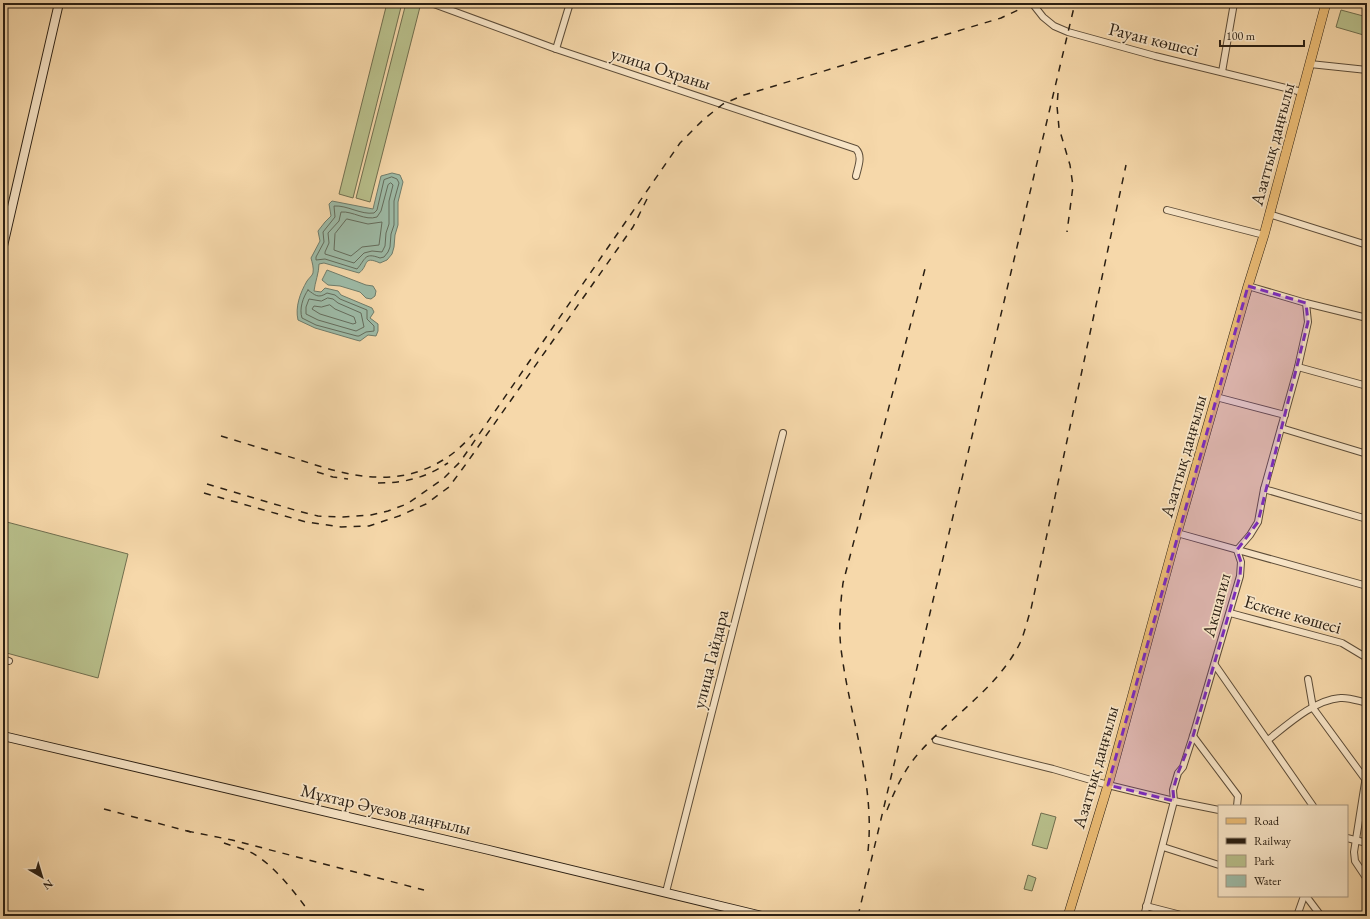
<svg xmlns="http://www.w3.org/2000/svg" width="1370" height="919" font-family="'EB Garamond',serif">
<style>
.green{fill:#b8bf8b;stroke:#716f4f}
.water{fill:#9dbaa6;stroke:#6f7c6b}
.lines{fill:none;stroke-linecap:round;stroke-linejoin:round}
.shore{stroke:#646c5c;stroke-width:1}
.street-casing{stroke:#5d4d39;stroke-width:8}
.secondary-casing{stroke:#2a1f13;stroke-width:10}
.primary-casing{stroke:#2a1f13;stroke-width:10}
.street{stroke:#f9e6c8;stroke-width:6}
.secondary{stroke:#f9e6c8;stroke-width:8}
.primary{stroke:#ebbc75;stroke-width:9}
.rail{stroke:#2a1f13;stroke-width:1.5;stroke-dasharray:7 7;stroke-linecap:butt}
.marked{fill:#7b2cbf;fill-opacity:0.2;stroke:#7b2cbf;stroke-width:3;stroke-dasharray:8 5;stroke-linejoin:round}
.labels{text-anchor:middle;dominant-baseline:central;stroke-width:3.5;stroke-linejoin:round;paint-order:stroke}
.street-label{font-size:18px;fill:#2a1f13;stroke:#f9e6c8}
</style>
<rect width="100%" height="100%" fill="#f6d8aa"/>
<filter id="stains"><feTurbulence type="fractalNoise" baseFrequency=".005" numOctaves="4"/><feColorMatrix values="0 0 0 0 .2 0 0 0 0 .09 0 0 0 0 .02 0 0 0 .5 -.17"/></filter>
<radialGradient id="worn" r=".72"><stop offset=".6" stop-color="#630" stop-opacity="0"/><stop offset="1" stop-color="#630" stop-opacity=".3"/></radialGradient>
<g class="green">
<path d="M 387,3 L 402,3 L 353,198 L 339,194 Z"/>
<path d="M 406,3 L 421,3 L 370,202 L 356,198 Z"/>
<path d="M 1341,10 L 1367,17 L 1367,36 L 1336,27 Z"/>
<path d="M 3,521 L 128,554 L 98,678 L 3,652 Z"/>
<path d="M 1041,813 L 1056,817 L 1047,849 L 1032,845 Z"/>
<path d="M 1028,875 L 1036,878 L 1032,891 L 1024,889 Z"/>
</g>
<g class="water">
<path d="M 392,173 L 400,175 L 403,182 L 398,202 L 398,225 L 395,235 L 394,247 L 392,254 L 387,260 L 380,263 C 362,255 369,266 359,273 L 324,263 L 319,264 C 319,273 315,282 314,291 L 321,292 L 325,288 L 338,291 L 341,295 L 372,308 L 374,312 L 370,318 L 378,324 L 378,331 L 376,336 L 368,335 L 360,341 L 356,340 L 315,328 L 298,320 C 295,307 300,293 307,281 C 309,278 312,276 313,273 C 314,268 312,262 311,258 L 320,241 L 318,231 L 325,222 L 331,216 L 329,204 L 332,201 L 373,209 L 381,176 Z"/>
<path d="M 327,270 L 366,285 L 373,286 L 376,291 L 375,296 L 371,299 L 366,298 L 360,292 L 340,286 L 328,285 L 322,280 Z"/>
</g>
<g class="lines">
<g class="shore">
<path d="M 392,177 L 397,179 L 399,183 L 394,201 L 394,225 L 391,234 L 390,247 L 388,252 L 384,257 L 380,258 C 364,252 366,259 357,269 L 325,259 L 316,260 L 316,257 L 324,242 L 323,232 L 335,217 L 334,206 C 347,205 361,215 374,213 L 377,210 L 384,180 Z"/>
<path d="M 391,183 L 393,185 L 389,201 L 389,224 L 386,233 L 385,246 L 382,252 L 372,251 L 364,253 L 354,263 L 325,254 L 325,252 L 329,243 L 328,233 L 339,221 L 341,212 C 353,211 365,221 377,217 L 381,211 L 388,185 Z"/>
<path d="M 347,219 L 368,224 L 382,222 L 379,245 L 362,247 L 351,256 L 334,250 L 335,234 Z"/>
<path d="M 308,290 C 315,295 318,299 327,293 L 335,295 L 340,299 L 367,310 L 367,319 L 374,326 L 374,331 L 366,332 L 359,336 L 357,336 L 316,325 L 302,318 C 299,309 303,297 308,290 Z"/>
<path d="M 328,298 L 333,299 L 338,303 L 361,313 L 364,327 L 356,331 L 318,320 L 306,314 L 306,307 L 309,299 L 321,301 Z"/>
<path d="M 330,305 L 335,309 L 354,317 L 356,323 L 353,324 L 320,314 L 312,309 L 314,306 L 321,307 Z"/>
</g>
<g class="street-casing">
<g id="street">
<path d="M 431,3 L 556,49 L 856,149 C 863,156 858,167 856,176"/>
<path d="M 1032,3 L 1043,17 L 1054,26 L 1068,32 L 1155,56 L 1302,92"/>
<path d="M 556,49 L 570,3"/>
<path d="M 1310,64 L 1367,70"/>
<path d="M 1222,72 L 1234,3"/>
<path d="M 1167,210 L 1264,235"/>
<path d="M 1269,214 L 1367,245"/>
<path d="M 1248,286 L 1306,303 L 1367,318"/>
<path d="M 1298,367 L 1367,386"/>
<path d="M 1216,397 L 1285,415"/>
<path d="M 1281,428 L 1367,454"/>
<path d="M 1264,489 L 1367,519"/>
<path d="M 1177,533 L 1367,586"/>
<path d="M 1230,613 L 1342,643 L 1367,658"/>
<path d="M 3,659 L 9,661"/>
<path d="M 1215,665 L 1313,806"/>
<path d="M 1308,679 L 1313,708 L 1365,779"/>
<path d="M 1193,736 L 1238,796 L 1237,806"/>
<path d="M 936,740 L 1053,769 L 1108,785 L 1174,801 L 1219,810"/>
<path d="M 1268,740 C 1287,725 1314,700 1340,698 C 1349,697 1358,701 1367,703"/>
<path d="M 1367,770 L 1354,852 L 1355,861 L 1367,879"/>
<path d="M 1347,838 L 1367,843"/>
<path d="M 1163,847 L 1219,865"/>
<path d="M 666,892 L 783,433"/>
<path d="M 1306,896 L 1321,916"/>
<path d="M 1146,906 L 1185,916"/>
<path d="M 1144,916 L 1174,801 L 1173,790 L 1178,773 L 1183,767 L 1193,736 L 1240,576 L 1241,562 L 1237,550 L 1250,535 L 1258,522 L 1264,489 L 1298,367 L 1308,322 L 1306,303"/>
<path d="M 1297,916 L 1304,896"/>
</g>
</g>
<g class="secondary-casing">
<g id="secondary">
<path d="M 3,246 L 59,3"/>
<path d="M 3,736 L 489,850 L 762,916"/>
</g>
</g>
<g class="primary-casing">
<path id="primary" d="M 1068,916 L 1108,785 L 1177,533 L 1248,286 L 1264,235 L 1326,3"/>
</g>
<use href="#street" class="street"/>
<use href="#secondary" class="secondary"/>
<use href="#primary" class="primary"/>
<g class="rail">
<path d="M 1058,93 L 1057,106 L 1059,128 L 1070,165 L 1073,186 L 1067,232"/>
<path d="M 221,436 C 247,444 274,452 300,460 C 348,476 396,489 443,460 C 455,453 464,444 473,434"/>
<path d="M 317,472 L 333,477 L 348,479"/>
<path d="M 378,483 C 405,483 425,478 448,463"/>
<path d="M 207,484 L 298,511 L 318,516 L 343,517 L 371,515 L 388,511 L 407,504 L 443,479 L 460,462 L 680,143 L 704,119 L 723,104 L 744,95 L 1001,18 L 1033,3"/>
<path d="M 204,493 L 306,522 L 341,527 L 369,526 L 399,516 L 426,504 L 449,487 L 466,464 L 633,227 L 648,197"/>
<path d="M 104,809 L 191,832"/>
<path d="M 887,810 C 895,790 904,770 918,754 C 950,717 994,691 1018,647 C 1024,636 1027,621 1031,609 L 1126,165"/>
<path d="M 187,831 L 232,840 L 424,890"/>
<path d="M 224,843 C 232,846 242,848 250,852 C 273,863 297,895 312,916"/>
<path d="M 868,851 C 875,784 851,721 842,656 C 838,631 840,607 843,583 L 926,265"/>
<path d="M 858,916 L 1075,3"/>
</g>
</g>
<path class="marked" d="M 1248,286 L 1306,303 L 1308,322 L 1258,522 L 1237,550 L 1241,562 L 1240,576 L 1193,736 L 1178,773 L 1173,790 L 1174,801 L 1108,785 Z"/>
<g class="labels">
<g class="street-label">
<text transform="translate(1154 39) rotate(14)">Рауан көшесі</text>
<text transform="translate(661 68) rotate(18)">улица Охраны</text>
<text transform="translate(1272 144) rotate(-75)">Азаттық даңғылы</text>
<text transform="translate(1183 456) rotate(-74)">Азаттық даңғылы</text>
<text transform="translate(1216 605) rotate(-75)">Акшагил</text>
<text transform="translate(1293 614) rotate(16)">Ескене көшесі</text>
<text transform="translate(710 659) rotate(-76)">улица Гайдара</text>
<text transform="translate(1095 767) rotate(-74)">Азаттық даңғылы</text>
<text transform="translate(386 809) rotate(13)">Мұхтар Әуезов даңғылы</text>
</g>
</g>
<rect width="1370" height="919" fill="none" stroke="#f6d8aa" stroke-width="16"/>
<rect x="4" y="4" width="1362" height="911" fill="none" stroke="#2a1f13" stroke-width="2"/>
<rect x="8" y="8" width="1354" height="903" fill="none" stroke="#2a1f13"/>
<rect x="1218" y="805" width="130" height="92" fill="#f9e6c8" stroke="#a69680"/>
<rect x="1226" y="818" width="20" height="6" fill="#ebbc75" stroke="#a69680"/>
<text x="1254" y="825" font-size="12" fill="#2a1f13">Road</text>
<rect x="1226" y="838" width="20" height="6" fill="#2a1f13" stroke="#a69680"/>
<text x="1254" y="845" font-size="12" fill="#2a1f13">Railway</text>
<rect x="1226" y="855" width="20" height="12" fill="#b8bf8b" stroke="#a69680"/>
<text x="1254" y="865" font-size="12" fill="#2a1f13">Park</text>
<rect x="1226" y="875" width="20" height="12" fill="#9dbaa6" stroke="#a69680"/>
<text x="1254" y="885" font-size="12" fill="#2a1f13">Water</text>
<g transform="translate(42 877) rotate(142)" stroke="#f9e6c8" stroke-width="3" paint-order="stroke">
<path d="M0-3L7 15L0 10L-7 15Z" fill="#2a1f13"/>
<text y="-6" font-size="11" font-weight="bold" text-anchor="middle" fill="#2a1f13">N</text>
</g>
<path d="M1220 40v6h84v-6" fill="none" stroke="#2a1f13" stroke-width="2"/>
<text x="1226" y="40" font-size="12" fill="#2a1f13" stroke="#f9e6c8" stroke-width="3" paint-order="stroke">100 m</text>
<rect width="100%" height="100%" filter="url(#stains)"/>
<rect width="100%" height="100%" fill="url(#worn)"/>
</svg>
